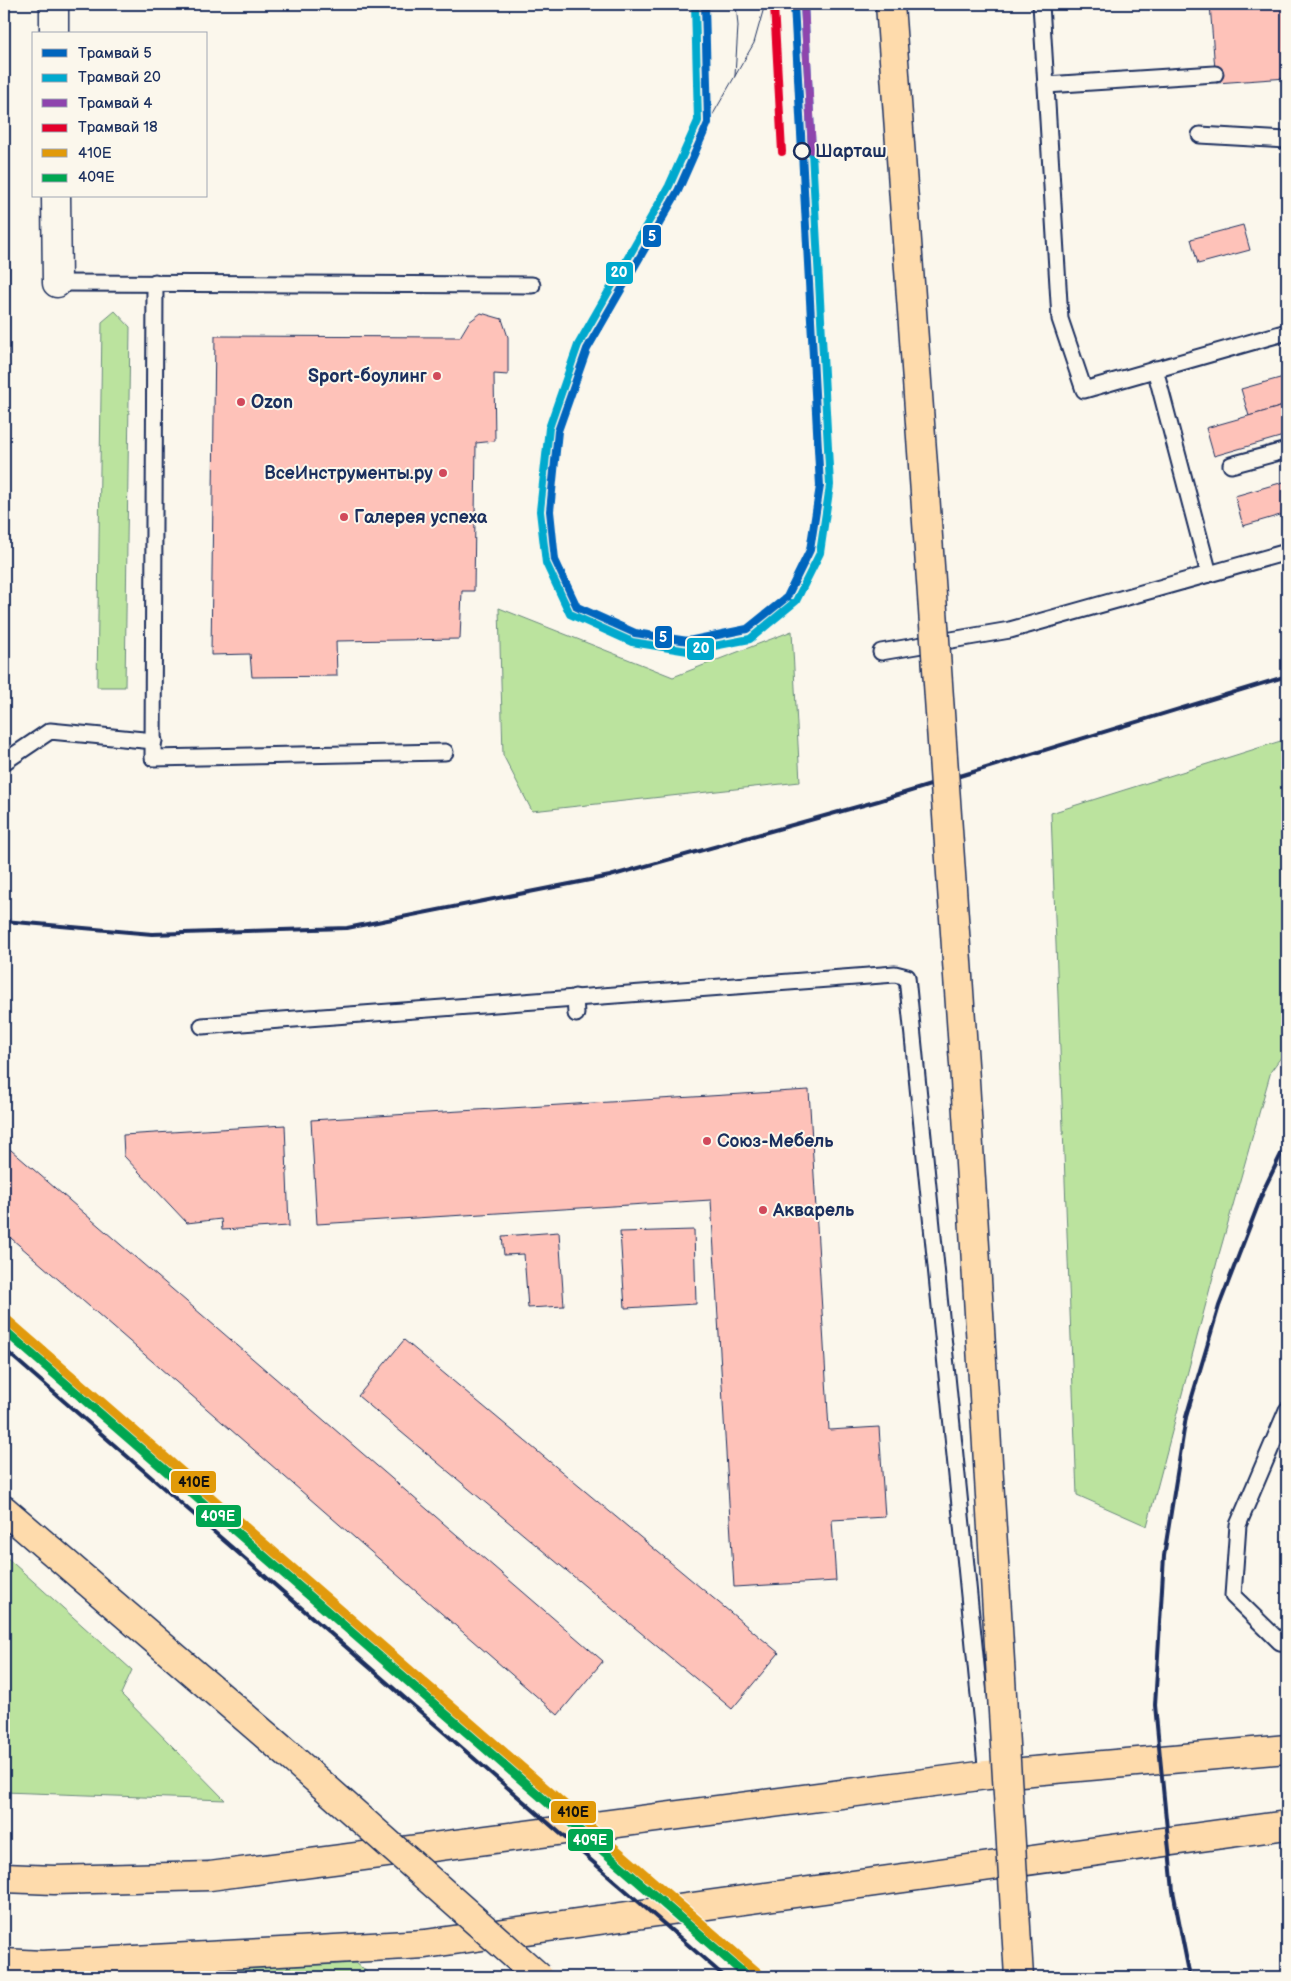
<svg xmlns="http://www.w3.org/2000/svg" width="1291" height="1981" font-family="'Balsamiq Sans',sans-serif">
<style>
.green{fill:#bbe39e;stroke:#6b897e}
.building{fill:#fec2b9;stroke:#1b2f5e}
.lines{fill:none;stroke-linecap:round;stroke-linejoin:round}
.lane-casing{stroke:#1b2f5e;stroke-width:19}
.street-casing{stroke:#1b2f5e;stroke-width:31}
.primary-casing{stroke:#1b2f5e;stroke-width:31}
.lane{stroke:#fbf7ec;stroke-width:15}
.street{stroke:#fbf7ec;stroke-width:28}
.primary{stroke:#fedbac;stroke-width:28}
.tram{stroke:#1b2f5e;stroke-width:1}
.rail{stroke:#1b2f5e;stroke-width:4}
.primary-bridge-casing{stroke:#1b2f5e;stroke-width:31;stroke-linecap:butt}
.primary-bridge{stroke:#fedbac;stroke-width:28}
.rail-1-casing{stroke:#fbf7ec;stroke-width:12}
.rail-2-casing{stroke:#fbf7ec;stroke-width:12}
.rail-1{stroke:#e19a09;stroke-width:9}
.rail-2{stroke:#00a651;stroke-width:9}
.tram-1-casing{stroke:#fbf7ec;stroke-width:11}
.tram-2-casing{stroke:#fbf7ec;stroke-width:11}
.tram-3-casing{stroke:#fbf7ec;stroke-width:11}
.tram-4-casing{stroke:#fbf7ec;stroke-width:11}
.tram-1{stroke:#0065bd;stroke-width:8}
.tram-2{stroke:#00a9ce;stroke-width:8}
.tram-3{stroke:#8e44ad;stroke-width:8}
.tram-4{stroke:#e4002b;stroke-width:8}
.stop-dot{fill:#fbf7ec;stroke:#1b2f5e;stroke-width:2.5}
.poi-dot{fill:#d1495b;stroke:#fbf7ec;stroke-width:2}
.labels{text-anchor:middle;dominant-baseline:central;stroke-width:4;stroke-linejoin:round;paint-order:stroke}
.stop-label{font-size:18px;font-weight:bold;fill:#1b2f5e;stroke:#fbf7ec;text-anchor:start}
.poi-label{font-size:18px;font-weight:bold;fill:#1b2f5e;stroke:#fbf7ec;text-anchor:start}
.line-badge{stroke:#fbf7ec;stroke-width:2}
.badge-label{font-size:14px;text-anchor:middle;font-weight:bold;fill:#fff}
.pale-badge-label{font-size:14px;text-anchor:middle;font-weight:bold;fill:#111}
</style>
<rect width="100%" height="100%" fill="#fbf7ec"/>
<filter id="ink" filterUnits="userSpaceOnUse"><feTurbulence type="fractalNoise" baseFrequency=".02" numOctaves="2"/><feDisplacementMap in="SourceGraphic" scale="10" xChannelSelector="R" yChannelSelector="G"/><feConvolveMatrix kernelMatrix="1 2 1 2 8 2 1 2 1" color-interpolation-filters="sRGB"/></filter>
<g filter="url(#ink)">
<g class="green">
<path d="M 115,311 L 130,327 L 125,687 L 97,687 L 102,322 Z"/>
<path d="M 499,608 L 673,677 L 792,631 L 800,782 L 532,811 L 503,755 Z"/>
<path d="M 1287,739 L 1287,1049 L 1271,1071 L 1218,1258 L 1147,1526 L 1077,1495 L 1051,813 Z"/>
<path d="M 4,1555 L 132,1670 L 121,1694 L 225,1800 L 4,1792 Z"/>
<path d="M 356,1963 L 373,1977 L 98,1977 Z"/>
</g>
<g class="building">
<path d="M 1210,4 L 1287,4 L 1287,78 L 1216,83 Z"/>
<path d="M 1243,225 L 1250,250 L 1198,264 L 1191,239 Z"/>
<path d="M 4,261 L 9,261 L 8,362 L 4,362 Z"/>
<path d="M 481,313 L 502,319 L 508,337 L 508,375 L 494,374 L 495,441 L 476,443 L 474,591 L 462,591 L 460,639 L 336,641 L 337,676 L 252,677 L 250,654 L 211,655 L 215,336 L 460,337 L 469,322 Z"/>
<path d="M 1287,376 L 1287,405 L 1249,416 L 1241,389 Z"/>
<path d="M 1287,405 L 1287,435 L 1214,456 L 1206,428 Z"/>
<path d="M 1287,481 L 1287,513 L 1243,526 L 1235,496 Z"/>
<path d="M 809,1090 L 829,1430 L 879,1427 L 885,1517 L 832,1520 L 836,1581 L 734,1587 L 711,1200 L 317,1224 L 311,1120 Z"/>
<path d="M 285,1125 L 289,1226 L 222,1230 L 221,1219 L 187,1223 L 124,1156 L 123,1135 Z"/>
<path d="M 4,1144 L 603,1661 L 558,1715 L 4,1232 Z"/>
<path d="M 694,1230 L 696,1304 L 625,1308 L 620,1232 Z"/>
<path d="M 559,1232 L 564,1306 L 528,1308 L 524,1254 L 504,1255 L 502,1236 Z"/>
<path d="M 404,1340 L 779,1653 L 732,1709 L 358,1396 Z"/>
<path d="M 1285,1504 L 1287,1504 L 1287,1611 L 1286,1611 Z"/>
</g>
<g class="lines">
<g class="lane-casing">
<g id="lane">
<path d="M 1041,4 L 1060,319 L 1084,390 L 1287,332"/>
<path d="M 1046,85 L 1215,74"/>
<path d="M 1200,135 L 1287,140"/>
<path d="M 155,282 L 153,758 L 445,752"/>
<path d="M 57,283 L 532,285"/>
<path d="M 1155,369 L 1209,574"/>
<path d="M 1231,465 L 1287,450"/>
<path d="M 881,652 L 1010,630 L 1287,552"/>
<path d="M 4,762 L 50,731 L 154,741"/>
<path d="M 575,997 L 576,1014"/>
<path d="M 202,1026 L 895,974 L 907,977 L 987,1775"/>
<path d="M 1287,1410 L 1238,1525 L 1233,1596 L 1280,1642 L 1287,1643"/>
</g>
</g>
<g class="street-casing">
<g id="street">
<path d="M 54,4 L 54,34"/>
<path d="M 56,196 L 57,283"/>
</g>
</g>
<g class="primary-casing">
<g id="primary">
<path d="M 890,4 L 925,493"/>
<path d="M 4,1510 L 291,1757"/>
<path d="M 4,1878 L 54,1880 L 210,1876 L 987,1775 L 1287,1749"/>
<path d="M 4,1963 L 42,1965 L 425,1944 L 1287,1825"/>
</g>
</g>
<use href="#lane" class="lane"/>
<use href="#street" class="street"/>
<use href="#primary" class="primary"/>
<g class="tram">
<path d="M 735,76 L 738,26 L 736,4"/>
<path d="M 708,123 L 754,43 L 765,4"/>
</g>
<g class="rail">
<path d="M 4,921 L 152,934 L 347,928 L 610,876 L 878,801 L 1287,676"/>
<path d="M 4,1349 L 725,1977"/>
<path d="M 1190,1977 L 1173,1891 L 1155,1705 L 1164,1556 L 1186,1417 L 1219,1306 L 1265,1187 L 1287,1142"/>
</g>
<g class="primary-bridge-casing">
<g id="primary-bridge">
<path d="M 925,493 L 964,1064 L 1019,1977"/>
<path d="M 291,1757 L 539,1977"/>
</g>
</g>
<use href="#primary-bridge" class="primary-bridge"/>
<g class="rail-1-casing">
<path id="rail-1" d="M 4,1317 L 763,1977"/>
</g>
<g class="rail-2-casing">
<path id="rail-2" d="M 4,1330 L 748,1977"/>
</g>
<use href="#rail-1" class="rail-1"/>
<use href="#rail-2" class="rail-2"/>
<g class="tram-1-casing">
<path id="tram-1" d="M 705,4 L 708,123 L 678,191 L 587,349 L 558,431 L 550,511 L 555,560 L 577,607 L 635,633 L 688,641 L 747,629 L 787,597 L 810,550 L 820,486 L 794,4"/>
</g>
<g class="tram-2-casing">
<path id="tram-2" d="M 695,4 L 698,121 L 669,186 L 578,345 L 549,428 L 540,511 L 546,563 L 570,614 L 632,642 L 688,651 L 750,639 L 796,601 L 820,553 L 830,485 L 804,4"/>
</g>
<g class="tram-3-casing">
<path id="tram-3" d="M 804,4 L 812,150"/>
</g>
<g class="tram-4-casing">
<path id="tram-4" d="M 774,5 L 782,152"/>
</g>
<use href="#tram-1" class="tram-1"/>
<use href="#tram-2" class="tram-2"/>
<use href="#tram-3" class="tram-3"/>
<use href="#tram-4" class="tram-4"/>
</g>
</g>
<circle class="stop-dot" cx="802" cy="151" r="8"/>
<g class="poi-dot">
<circle cx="437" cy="376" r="5"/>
<circle cx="241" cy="402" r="5"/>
<circle cx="443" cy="473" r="5"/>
<circle cx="344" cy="517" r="5"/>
<circle cx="707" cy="1141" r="5"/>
<circle cx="763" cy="1210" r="5"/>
</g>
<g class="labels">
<g class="stop-label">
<text x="815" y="151">Шарташ</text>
</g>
<g class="poi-label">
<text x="427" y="376" text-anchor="end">Sport-боулинг</text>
<text x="251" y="402">Ozon</text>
<text x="433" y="473" text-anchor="end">ВсеИнструменты.ру</text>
<text x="354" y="517">Галерея успеха</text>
<text x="717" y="1141">Союз-Мебель</text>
<text x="773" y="1210">Акварель</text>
</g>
</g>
<g class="line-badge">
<rect x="642" y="224" width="20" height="24" rx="5" fill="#0065bd"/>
<rect x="605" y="261" width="29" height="24" rx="5" fill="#00a9ce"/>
<rect x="654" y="625" width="19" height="24" rx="5" fill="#0065bd"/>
<rect x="686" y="637" width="29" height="24" rx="5" fill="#00a9ce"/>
<rect x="170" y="1470" width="47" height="24" rx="5" fill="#e19a09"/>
<rect x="195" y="1504" width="47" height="24" rx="5" fill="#00a651"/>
<rect x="550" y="1800" width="47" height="24" rx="5" fill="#e19a09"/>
<rect x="567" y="1828" width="47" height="24" rx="5" fill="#00a651"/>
</g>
<g class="badge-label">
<text x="652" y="241">5</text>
<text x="619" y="277">20</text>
<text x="663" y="642">5</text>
<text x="701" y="653">20</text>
<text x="218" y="1521">409E</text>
<text x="590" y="1845">409E</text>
</g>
<g class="pale-badge-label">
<text x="194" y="1487">410E</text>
<text x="573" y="1817">410E</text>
</g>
<rect width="1291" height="1981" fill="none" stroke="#fbf7ec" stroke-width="20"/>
<rect x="10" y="10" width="1271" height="1961" fill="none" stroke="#1b2f5e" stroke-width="2" filter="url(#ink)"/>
<rect x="32" y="32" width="175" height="165" fill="#fbf7ec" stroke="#a1a7b3"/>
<rect x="42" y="49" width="25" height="8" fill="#0065bd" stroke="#a1a7b3"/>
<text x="78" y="58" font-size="15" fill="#1b2f5e">Трамвай 5</text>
<rect x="42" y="74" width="25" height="8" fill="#00a9ce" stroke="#a1a7b3"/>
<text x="78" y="82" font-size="15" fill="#1b2f5e">Трамвай 20</text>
<rect x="42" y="99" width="25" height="8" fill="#8e44ad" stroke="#a1a7b3"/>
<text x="78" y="108" font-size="15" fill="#1b2f5e">Трамвай 4</text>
<rect x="42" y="124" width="25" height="8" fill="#e4002b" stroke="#a1a7b3"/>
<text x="78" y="132" font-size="15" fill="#1b2f5e">Трамвай 18</text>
<rect x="42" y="149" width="25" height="8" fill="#e19a09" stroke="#a1a7b3"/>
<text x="78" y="158" font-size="15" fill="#1b2f5e">410E</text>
<rect x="42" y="174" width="25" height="8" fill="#00a651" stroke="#a1a7b3"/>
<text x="78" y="182" font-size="15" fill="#1b2f5e">409E</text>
</svg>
